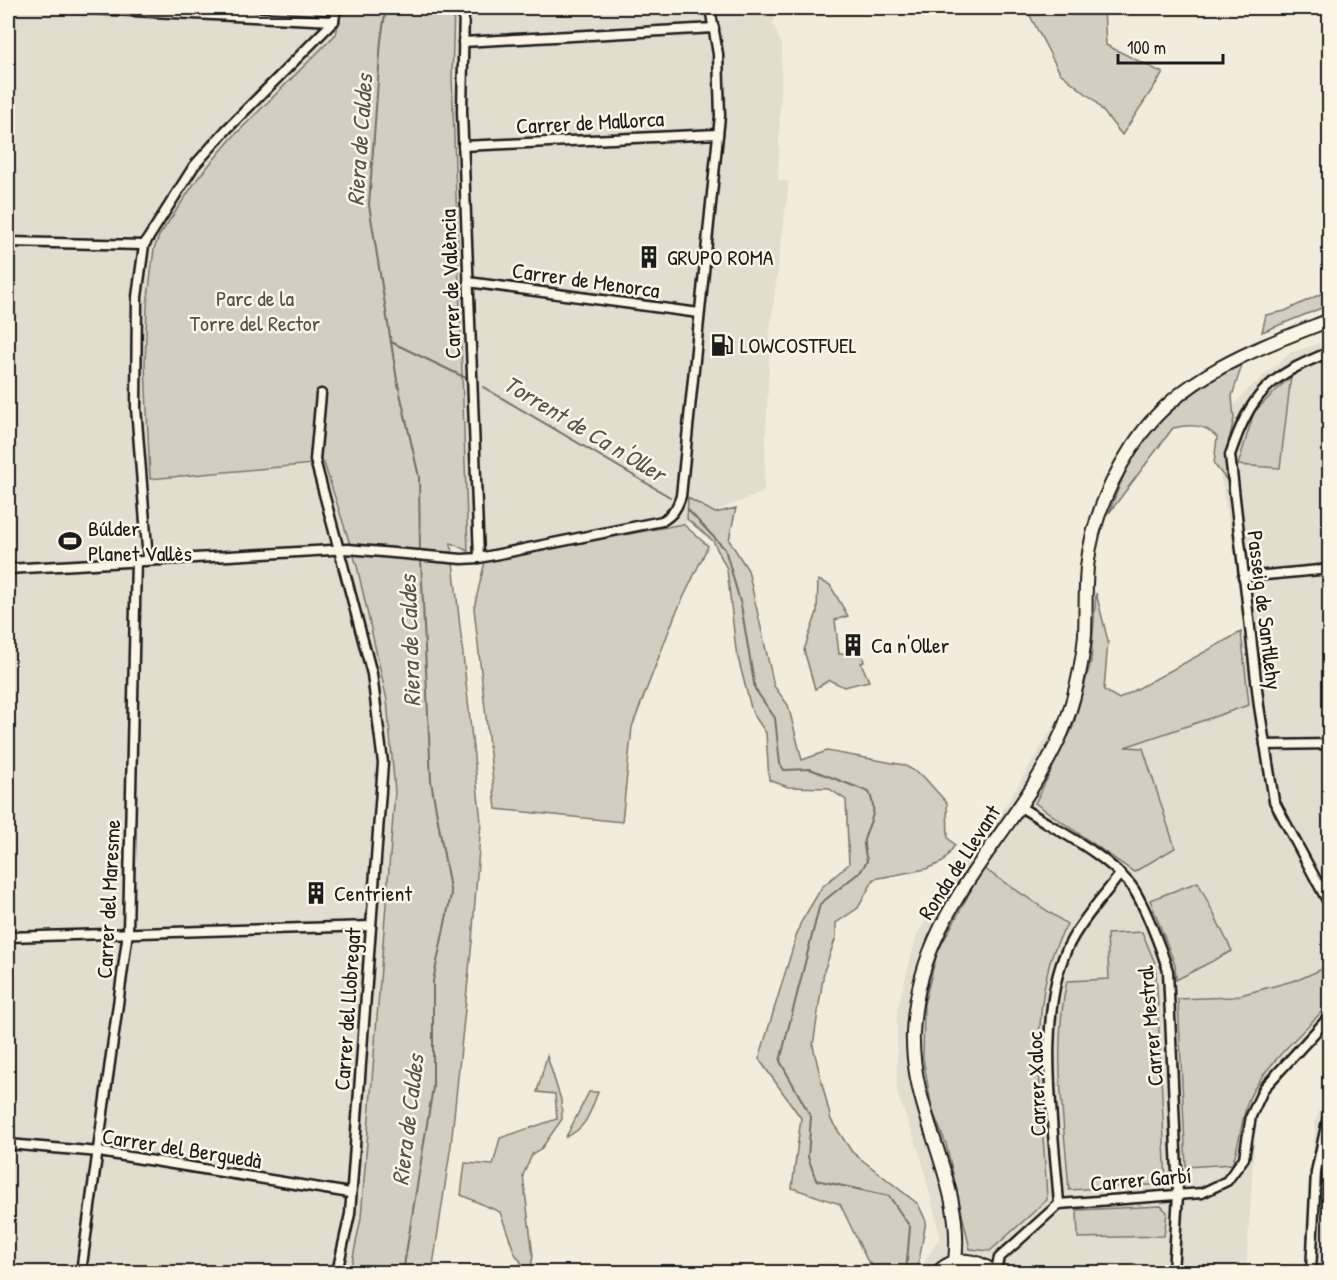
<svg xmlns="http://www.w3.org/2000/svg" width="1337" height="1280" font-family="'Patrick Hand',sans-serif">
<style>
.built{fill:#e3ddcf}
.green{fill:#d3cec1;stroke:#78756e;stroke-width:1.5}
.lines{fill:none;stroke-linecap:round;stroke-linejoin:round}
.stream{stroke:#716e68;stroke-width:2}
.minor-casing{stroke:#1c1c1c;stroke-width:13}
.secondary-casing{stroke:#1c1c1c;stroke-width:16}
.minor{stroke:#fcf5e5;stroke-width:8}
.secondary{stroke:#fcf5e5;stroke-width:12}
.labels{text-anchor:middle;dominant-baseline:central;stroke-width:5;stroke-linejoin:round;paint-order:stroke}
.street-label{font-size:22px;fill:#1c1c1c;stroke:#fcf5e5}
.poi-label{font-size:22px;fill:#1c1c1c;stroke:#fcf5e5;text-anchor:start}
.park-label{font-size:22px;fill:#53514e;stroke:#fcf5e5}
.water-label{font-size:24px;font-style:italic;fill:#55534f;stroke:#fcf5e5}
</style>
<rect width="100%" height="100%" fill="#f3ecdd"/>
<filter id="ink" filterUnits="userSpaceOnUse"><feTurbulence type="fractalNoise" baseFrequency=".0167" numOctaves="2"/><feDisplacementMap in="SourceGraphic" scale="12" xChannelSelector="R" yChannelSelector="G"/><feConvolveMatrix kernelMatrix="1 2 1 2 8 2 1 2 1" color-interpolation-filters="sRGB"/></filter>
<g filter="url(#ink)">
<g class="built">
<path d="M 8,8 L 342,8 L 336,34 L 232,138 L 147,306 L 145,365 L 150,479 L 324,463 L 357,566 L 387,700 L 395,792 L 361,1218 L 350,1272 L 8,1272 Z"/>
<path d="M 454,8 L 776,8 L 773,25 L 782,45 L 778,180 L 789,182 L 770,330 L 764,492 L 683,524 L 485,561 L 468,551 L 452,77 Z"/>
<path d="M 1329,340 L 1329,1025 L 1272,1086 L 1256,1119 L 1246,1272 L 918,1272 L 940,1237 L 921,1157 L 897,1093 L 897,1010 L 917,935 L 956,871 L 1006,805 L 1058,718 L 1077,723 L 1250,639 L 1219,468 L 1230,411 L 1245,392 L 1290,353 Z"/>
<path d="M 1329,1087 L 1329,1272 L 1305,1272 L 1315,1122 Z"/>
</g>
<g class="green">
<path d="M 342,8 L 454,8 L 452,77 L 468,551 L 451,543 L 481,822 L 472,941 L 451,1145 L 432,1272 L 350,1272 L 361,1218 L 395,792 L 387,700 L 357,566 L 324,463 L 150,479 L 145,365 L 147,306 L 154,249 L 159,236 L 198,178 L 232,138 L 336,34 Z"/>
<path d="M 1026,8 L 1104,8 L 1106,45 L 1163,73 L 1122,135 L 1094,100 L 1060,73 Z"/>
<path d="M 1329,290 L 1329,305 L 1262,332 L 1266,315 L 1285,311 Z"/>
<path d="M 1242,365 L 1232,396 L 1234,419 L 1226,453 L 1226,479 L 1214,464 L 1217,437 C 1205,424 1190,424 1173,428 L 1109,513 C 1116,494 1123,475 1133,457 C 1155,419 1202,382 1242,365 Z"/>
<path d="M 1291,376 L 1280,468 L 1238,465 L 1254,412 Z"/>
<path d="M 688,498 L 715,513 L 736,508 L 729,540 L 748,570 L 774,686 L 788,705 L 802,760 L 827,751 L 904,765 L 923,776 L 947,803 L 948,838 L 955,845 L 943,862 L 926,869 L 874,879 L 858,908 L 836,923 L 836,937 L 824,971 L 813,1046 L 831,1120 L 852,1152 L 918,1204 L 926,1221 L 917,1272 L 879,1272 L 867,1260 L 840,1204 L 792,1188 L 801,1118 L 759,1059 L 800,924 L 822,887 L 849,864 L 846,800 L 828,788 L 788,787 L 769,780 L 766,733 L 752,712 L 736,650 L 727,569 L 713,541 L 687,519 Z"/>
<path d="M 683,524 L 708,546 L 675,615 L 632,727 L 622,822 L 496,809 L 474,608 L 485,561 Z"/>
<path d="M 818,580 L 830,585 L 848,616 L 835,620 L 839,654 L 861,650 L 864,662 L 861,663 L 869,681 L 844,687 L 829,680 L 815,689 L 804,650 L 817,612 Z"/>
<path d="M 1096,593 L 1108,641 L 1104,690 L 1119,699 L 1241,632 L 1249,705 L 1125,747 L 1143,748 L 1175,848 L 1134,872 L 1035,803 L 1073,727 L 1091,661 Z"/>
<path d="M 983,868 L 1067,924 C 1061,936 1053,949 1050,962 C 1029,1039 1044,1122 1047,1200 L 990,1251 L 970,1249 L 946,1144 L 932,1109 L 923,1058 L 924,1004 L 937,953 Z"/>
<path d="M 1198,882 L 1232,951 L 1176,980 L 1175,965 L 1150,900 Z"/>
<path d="M 1142,932 L 1155,963 L 1157,988 L 1166,1184 L 1069,1190 C 1064,1121 1052,1049 1067,981 L 1109,979 L 1107,934 Z"/>
<path d="M 1329,966 L 1329,1004 C 1307,1028 1259,1071 1248,1101 C 1241,1121 1240,1144 1232,1164 L 1186,1167 L 1178,999 L 1233,997 L 1300,979 Z"/>
<path d="M 547,1056 L 561,1100 L 562,1119 L 541,1149 L 533,1153 L 523,1175 L 533,1256 L 530,1272 L 519,1272 L 521,1262 L 515,1254 L 500,1212 L 461,1195 L 465,1163 L 493,1165 L 500,1138 L 557,1119 L 555,1094 L 537,1092 Z"/>
<path d="M 589,1092 L 598,1092 C 590,1112 587,1128 566,1137 Z"/>
<path d="M 1161,1206 L 1167,1212 L 1164,1236 L 1078,1238 L 1077,1210 Z"/>
</g>
<g class="lines">
<g class="stream">
<path d="M 386,8 L 381,40 L 369,205 L 397,380 L 419,477 L 420,553"/>
<path d="M 391,342 L 466,378"/>
<path d="M 483,387 L 670,497"/>
<path d="M 688,510 L 725,549 L 741,605 L 755,689 L 775,718 L 780,764 L 784,770 L 810,769 L 869,792 C 879,816 869,819 864,840 C 863,846 866,855 867,861 L 861,871 L 820,904 L 780,1061 L 811,1117 L 808,1157 L 816,1180 L 889,1196 L 910,1227 L 906,1272"/>
<path d="M 403,1272 L 433,1087 L 433,981 L 451,895 L 431,781 L 421,559"/>
</g>
<g class="minor-casing">
<g id="minor">
<path d="M 72,8 L 334,21"/>
<path d="M 464,8 L 462,111 L 479,558"/>
<path d="M 463,42 L 714,28"/>
<path d="M 463,146 L 718,134"/>
<path d="M 8,242 L 144,245"/>
<path d="M 468,282 L 699,313"/>
<path d="M 1330,352 C 1269,376 1251,393 1230,455 L 1259,706 L 1274,801 L 1330,906"/>
<path d="M 321,394 L 315,460 L 372,674 L 383,763 L 350,1214 L 337,1272"/>
<path d="M 148,560 L 136,408 L 137,297 L 144,245 L 194,166 L 227,129 L 334,21 L 336,8"/>
<path d="M 8,569 L 348,549 L 462,559 L 479,558 L 662,521 C 673,515 677,508 681,496 L 720,116 L 718,54 L 710,8"/>
<path d="M 1243,577 L 1330,569"/>
<path d="M 1265,745 L 1330,744"/>
<path d="M 1019,806 C 1056,830 1100,850 1129,883 C 1142,897 1162,951 1168,971 L 1178,1195 L 1173,1272"/>
<path d="M 8,937 L 371,926"/>
<path d="M 8,1144 L 99,1152 L 350,1193"/>
<path d="M 1059,1204 C 1054,1130 1034,1007 1071,941 C 1084,917 1104,896 1120,874"/>
<path d="M 81,1272 L 128,932 L 136,560"/>
<path d="M 995,1272 L 999,1258 L 1059,1204 L 1202,1193 L 1227,1181 L 1244,1158 L 1251,1116 L 1264,1088 L 1330,1016"/>
<path d="M 1311,1272 L 1316,1172 L 1330,1107"/>
</g>
</g>
<g class="secondary-casing">
<g id="secondary">
<path d="M 955,1261 C 965,1183 910,1112 913,1033 C 918,906 1015,839 1062,732 C 1073,706 1083,663 1085,634 C 1086,612 1085,589 1087,567 C 1092,520 1113,472 1141,434 C 1187,372 1261,347 1330,320"/>
<path d="M 938,1272 C 954,1256 976,1258 993,1272"/>
</g>
</g>
<use href="#minor" class="minor"/>
<use href="#secondary" class="secondary"/>
</g>
</g>
<defs>
<g id="building-bare" transform="scale(1.8)"><path d="M-4-6H4V6H1V3H-1V6H-4ZM-2.5-4.3h1.7v1.8h-1.7ZM.8-4.3h1.7v1.8H.8ZM-2.5-1h1.7V.8h-1.7ZM.8-1h1.7V.8H.8Z" fill="#1c1c1c" stroke="#fcf5e5" stroke-width="2.5" paint-order="stroke"/></g>
<g id="fuel-bare" transform="scale(1.8)"><path d="M-5.5-6h7V0h2V4h1.3V-2.5L3-4.5l.8-.8L6-3V5H2.5V1h-1V6h-7ZM-4.2-4.7v3.2H.2V-4.7Z" fill="#1c1c1c" stroke="#fcf5e5" stroke-width="2.5" paint-order="stroke"/></g>
<g id="stadium-bare" transform="scale(1.8)"><path d="M0-5a6.5 5 0 1 0 0 10a6.5 5 0 1 0 0-10ZM-3.5-1.8h7v3.6h-7Z" fill="#1c1c1c" stroke="#fcf5e5" stroke-width="2.5" paint-order="stroke"/></g>
</defs>
<g fill-rule="evenodd">
<use href="#building-bare" x="649" y="257"/>
<use href="#fuel-bare" x="722" y="345"/>
<use href="#stadium-bare" x="70" y="541"/>
<use href="#building-bare" x="853" y="645"/>
<use href="#building-bare" x="316" y="893"/>
</g>
<g class="labels">
<g class="street-label">
<text transform="translate(590 122) rotate(-3)">Carrer de Mallorca</text>
<text transform="translate(586 280) rotate(8)">Carrer de Menorca</text>
<text transform="translate(450 284) rotate(-92)">Carrer de València</text>
<text transform="translate(1265 610) rotate(83)">Passeig de Santllehy</text>
<text transform="translate(959 862) rotate(-57)">Ronda de Llevant</text>
<text transform="translate(108 899) rotate(-87)">Carrer del Maresme</text>
<text transform="translate(347 1009) rotate(-86)">Carrer del Llobregat</text>
<text transform="translate(1150 1026) rotate(-95)">Carrer Mestral</text>
<text transform="translate(1036 1084) rotate(-92)">Carrer Xaloc</text>
<text transform="translate(182 1148) rotate(9)">Carrer del Berguedà</text>
<text transform="translate(1141 1179) rotate(-5)">Carrer Garbí</text>
</g>
<g class="poi-label">
<text x="667" y="257">GRUPO ROMA</text>
<text x="740" y="345">LOWCOSTFUEL</text>
<text x="88" y="528">Búlder<tspan x="88" dy="25">Planet Vallès</tspan></text>
<text x="871" y="645">Ca n'Oller</text>
<text x="334" y="893">Centrient</text>
</g>
<g class="park-label">
<text x="255" y="298">Parc de la<tspan x="255" dy="25">Torre del Rector</tspan></text>
</g>
<g class="water-label">
<text transform="translate(359 140) rotate(-86)">Riera de Caldes</text>
<text transform="translate(585 428) rotate(31)">Torrent de Ca n'Oller</text>
<text transform="translate(409 641) rotate(-92)">Riera de Caldes</text>
<text transform="translate(407 1120) rotate(-83)">Riera de Caldes</text>
</g>
</g>
<rect width="1337" height="1280" fill="none" stroke="#fcf5e5" stroke-width="30"/>
<rect x="15" y="15" width="1307" height="1250" fill="none" stroke="#1c1c1c" stroke-width="2" filter="url(#ink)"/>
<path d="M1118 54v9h105v-9" fill="none" stroke="#1c1c1c" stroke-width="3"/>
<text x="1127" y="54" font-size="18" fill="#1c1c1c" stroke="#fcf5e5" stroke-width="4.5" paint-order="stroke">100 m</text>
</svg>
